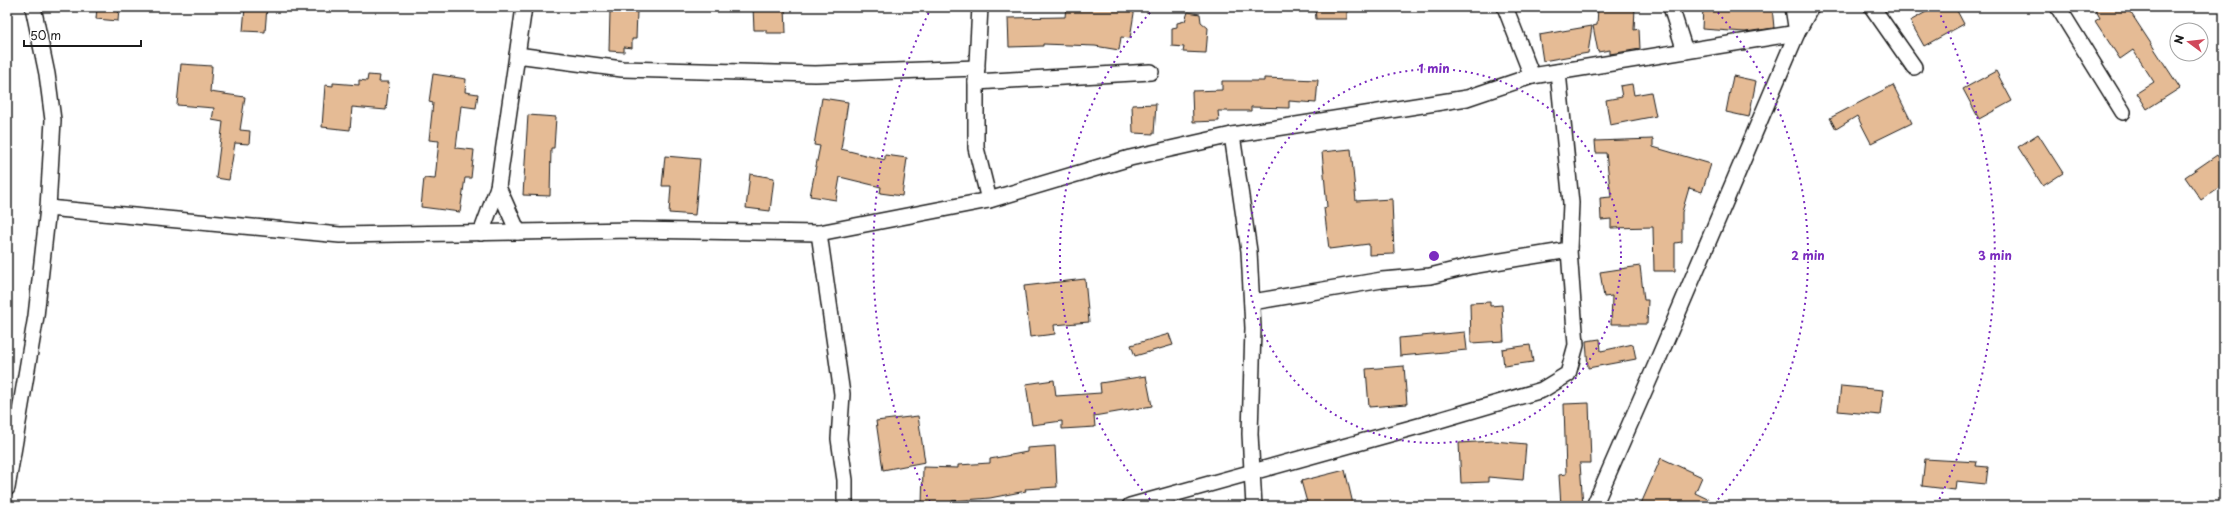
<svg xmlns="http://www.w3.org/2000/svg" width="2231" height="513" font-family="'Playpen Sans',sans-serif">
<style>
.building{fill:#e5bb95;stroke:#1c1c1c}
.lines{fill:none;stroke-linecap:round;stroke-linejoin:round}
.minor-casing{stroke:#1c1c1c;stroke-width:18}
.minor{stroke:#fff;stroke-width:15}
.ring{fill:none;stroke:#7b2cbf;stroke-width:2;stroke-dasharray:2 4}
.centre{fill:#7b2cbf;stroke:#fff;stroke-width:2}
.ring-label{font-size:12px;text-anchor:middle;font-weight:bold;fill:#7b2cbf;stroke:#fff;stroke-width:3.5;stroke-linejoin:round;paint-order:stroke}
</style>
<rect width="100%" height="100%" fill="#fff"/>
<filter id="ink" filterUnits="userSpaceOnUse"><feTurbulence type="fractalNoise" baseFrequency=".025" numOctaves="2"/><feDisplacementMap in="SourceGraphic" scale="8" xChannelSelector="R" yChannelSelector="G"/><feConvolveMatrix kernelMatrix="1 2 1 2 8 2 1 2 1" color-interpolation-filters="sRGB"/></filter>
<g filter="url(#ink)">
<g class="building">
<path d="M 97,7 L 119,7 L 118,21 L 96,19 Z"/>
<path d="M 245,7 L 267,7 L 265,32 L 243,31 Z"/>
<path d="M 753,7 L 785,7 L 786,33 L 766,33 L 766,30 L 754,30 Z"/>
<path d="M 1066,7 L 1135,7 L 1130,38 L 1121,37 L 1119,50 L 1095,46 L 1043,44 L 1043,46 L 1009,47 L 1008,18 L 1065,17 Z"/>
<path d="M 1315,7 L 1347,7 L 1347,19 L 1316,19 Z"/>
<path d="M 1598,7 L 1635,7 L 1634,30 L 1639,29 L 1640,49 L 1610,54 L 1610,50 L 1598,52 L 1593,26 L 1597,25 Z"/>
<path d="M 1703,7 L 1772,7 L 1774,28 L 1745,32 L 1702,29 Z"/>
<path d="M 1935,7 L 1955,7 L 1964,24 L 1924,46 L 1910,21 Z"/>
<path d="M 2094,7 L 2127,7 L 2180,88 L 2147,109 L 2137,93 L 2154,82 L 2133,50 L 2120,59 L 2095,21 L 2100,18 Z"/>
<path d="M 610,11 L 637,11 L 636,39 L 632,39 L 632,48 L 624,47 L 624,52 L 609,51 Z"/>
<path d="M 1188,12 L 1200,14 L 1201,22 L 1208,28 L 1206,53 L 1183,52 L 1184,47 L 1172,46 L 1172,28 L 1177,27 L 1177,23 L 1185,21 Z"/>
<path d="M 1592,26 L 1588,53 L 1543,61 L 1539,35 Z"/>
<path d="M 181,64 L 212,66 L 210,92 L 245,97 L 240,130 L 250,131 L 249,144 L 235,143 L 229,180 L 216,178 L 223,122 L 212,120 L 214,108 L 177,105 Z"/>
<path d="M 1996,71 L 2012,101 L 1979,119 L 1963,89 Z"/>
<path d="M 433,74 L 466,79 L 465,92 L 478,94 L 476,108 L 461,106 L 456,148 L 474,150 L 471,178 L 465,178 L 460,212 L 421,207 L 424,178 L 435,179 L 439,141 L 429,140 L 433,103 L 429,102 Z"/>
<path d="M 368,75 L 380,76 L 379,82 L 389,82 L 386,110 L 352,107 L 350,130 L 322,127 L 325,85 L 333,86 L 333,83 L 359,85 L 359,80 L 367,81 Z"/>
<path d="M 1733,76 L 1756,81 L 1749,117 L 1726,112 Z"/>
<path d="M 1264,78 L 1318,80 L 1316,103 L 1289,101 L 1289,108 L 1251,107 L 1251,111 L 1218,111 L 1219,121 L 1193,122 L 1192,91 L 1222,90 L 1222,81 L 1264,81 Z"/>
<path d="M 1632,84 L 1634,95 L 1651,92 L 1656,116 L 1610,125 L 1606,100 L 1622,97 L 1620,86 Z"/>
<path d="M 1893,85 L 1912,123 L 1871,143 L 1857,116 L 1836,129 L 1830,118 Z"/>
<path d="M 822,98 L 848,102 L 841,149 L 885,160 L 885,155 L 907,158 L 902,196 L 880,193 L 881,187 L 840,177 L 836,200 L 810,196 L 820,146 L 814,145 Z"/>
<path d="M 1156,104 L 1154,134 L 1133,133 L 1132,105 Z"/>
<path d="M 528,115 L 556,117 L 554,148 L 551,148 L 550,196 L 523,195 Z"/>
<path d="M 2038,134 L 2063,173 L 2043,186 L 2018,147 Z"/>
<path d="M 1653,139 L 1653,147 L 1711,164 L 1702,192 L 1689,188 L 1682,212 L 1682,242 L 1675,243 L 1675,271 L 1654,271 L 1653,227 L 1611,228 L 1611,219 L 1601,220 L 1600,198 L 1611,197 L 1606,153 L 1596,153 L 1595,141 Z"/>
<path d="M 1351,149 L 1356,201 L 1392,199 L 1394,254 L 1369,255 L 1369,244 L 1329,249 L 1324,208 L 1327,207 L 1322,152 Z"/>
<path d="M 2217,155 L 2224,165 L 2224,184 L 2201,200 L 2185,177 Z"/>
<path d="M 665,156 L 700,159 L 695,215 L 669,213 L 671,186 L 662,186 Z"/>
<path d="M 750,174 L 774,178 L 770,211 L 746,208 Z"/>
<path d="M 1640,266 L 1644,300 L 1648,300 L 1647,324 L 1611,324 L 1612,296 L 1604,297 L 1600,272 Z"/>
<path d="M 1085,279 L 1089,322 L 1054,325 L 1055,334 L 1030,337 L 1024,286 Z"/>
<path d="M 1490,302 L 1490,306 L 1502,305 L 1504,341 L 1471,343 L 1470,303 Z"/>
<path d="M 1465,332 L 1467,350 L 1400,356 L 1399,338 Z"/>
<path d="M 1169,334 L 1173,345 L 1135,356 L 1131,345 Z"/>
<path d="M 1600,339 L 1601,351 L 1633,344 L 1636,359 L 1588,368 L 1586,341 Z"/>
<path d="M 1530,345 L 1533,362 L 1504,366 L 1502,349 Z"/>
<path d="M 1404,366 L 1407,404 L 1369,407 L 1366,369 Z"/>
<path d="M 1146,376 L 1152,406 L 1094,416 L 1095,427 L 1062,429 L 1062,421 L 1032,425 L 1026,384 L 1054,380 L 1056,396 L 1101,393 L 1100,383 Z"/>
<path d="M 1841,386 L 1883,390 L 1880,415 L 1838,411 Z"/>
<path d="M 1589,403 L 1591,463 L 1580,463 L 1583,506 L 1561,506 L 1559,475 L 1566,474 L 1564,404 Z"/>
<path d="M 918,416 L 925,462 L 883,470 L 876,421 Z"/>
<path d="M 1494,441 L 1526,444 L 1523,480 L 1488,477 L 1488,482 L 1461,483 L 1459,443 Z"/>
<path d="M 1055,446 L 1057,487 L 1025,489 L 1026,491 L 990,498 L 952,501 L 952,506 L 922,506 L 923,467 L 958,468 L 958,465 L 990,463 L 990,459 L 1027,452 L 1027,448 Z"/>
<path d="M 1661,458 L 1702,477 L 1695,493 L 1722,506 L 1640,506 Z"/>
<path d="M 1925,459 L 1977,462 L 1976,466 L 1988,467 L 1986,484 L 1956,481 L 1955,490 L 1922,486 Z"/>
<path d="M 1345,470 L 1353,504 L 1345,506 L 1308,506 L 1301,481 Z"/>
</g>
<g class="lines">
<g class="minor-casing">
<g id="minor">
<path d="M 980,7 L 976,82 L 976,148 L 989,200"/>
<path d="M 1505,7 L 1532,76"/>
<path d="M 1671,7 L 1685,51"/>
<path d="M 1872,7 L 1914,67"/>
<path d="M 2058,7 L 2123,112"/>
<path d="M 517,55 L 622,69 L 815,74 L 977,68"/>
<path d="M 976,82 L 1151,72"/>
<path d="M 1232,135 L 1249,251 L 1253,328 L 1250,434 L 1254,506"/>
<path d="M 498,187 L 518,232"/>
<path d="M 48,208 L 340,235 L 634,230 L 819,233 L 989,200 L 1130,158 L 1232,135 L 1467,98 L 1532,76 L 1797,33 L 1793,7"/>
<path d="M 481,233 L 498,187 L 524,7"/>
<path d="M 819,233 L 842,394 L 839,439 L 845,480 L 845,506"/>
<path d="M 1252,302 L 1382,280 L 1430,276 L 1471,266 L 1569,250"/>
<path d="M 7,488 L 36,316 L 48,208 L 53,120 L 47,74 L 33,7"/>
<path d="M 1130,506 L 1426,424 L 1542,390 L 1568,374 L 1576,345 L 1569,250 L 1571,203 L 1558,72"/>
<path d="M 1594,506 L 1657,362 L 1797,33 L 1811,7"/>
</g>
</g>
<use href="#minor" class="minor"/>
</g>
</g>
<g class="ring">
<circle cx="1434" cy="256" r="187"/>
<path d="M1154 504A374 374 0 0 1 1154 8M1714 8A374 374 0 0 1 1714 504"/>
<path d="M930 502A561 561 0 0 1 930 10M1938 10A561 561 0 0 1 1938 502"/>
</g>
<circle cx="1434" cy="256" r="6" class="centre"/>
<g class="ring-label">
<text x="1434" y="73">1 min</text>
<text x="1808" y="260">2 min</text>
<text x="1995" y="260">3 min</text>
</g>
<rect width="2231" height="513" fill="none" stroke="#fff" stroke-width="24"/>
<rect x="12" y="12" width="2207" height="489" fill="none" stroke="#1c1c1c" stroke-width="1.5" filter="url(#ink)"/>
<g transform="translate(2189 42) rotate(285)"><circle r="19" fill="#ffffff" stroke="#a4a4a4"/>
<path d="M0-3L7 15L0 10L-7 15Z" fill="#d1495b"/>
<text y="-6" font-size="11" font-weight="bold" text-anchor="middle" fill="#1c1c1c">N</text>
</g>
<path d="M24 40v6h117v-6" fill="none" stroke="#1c1c1c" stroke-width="2"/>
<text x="30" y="40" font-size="12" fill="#1c1c1c" stroke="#ffffff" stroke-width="3" paint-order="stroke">50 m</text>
</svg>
